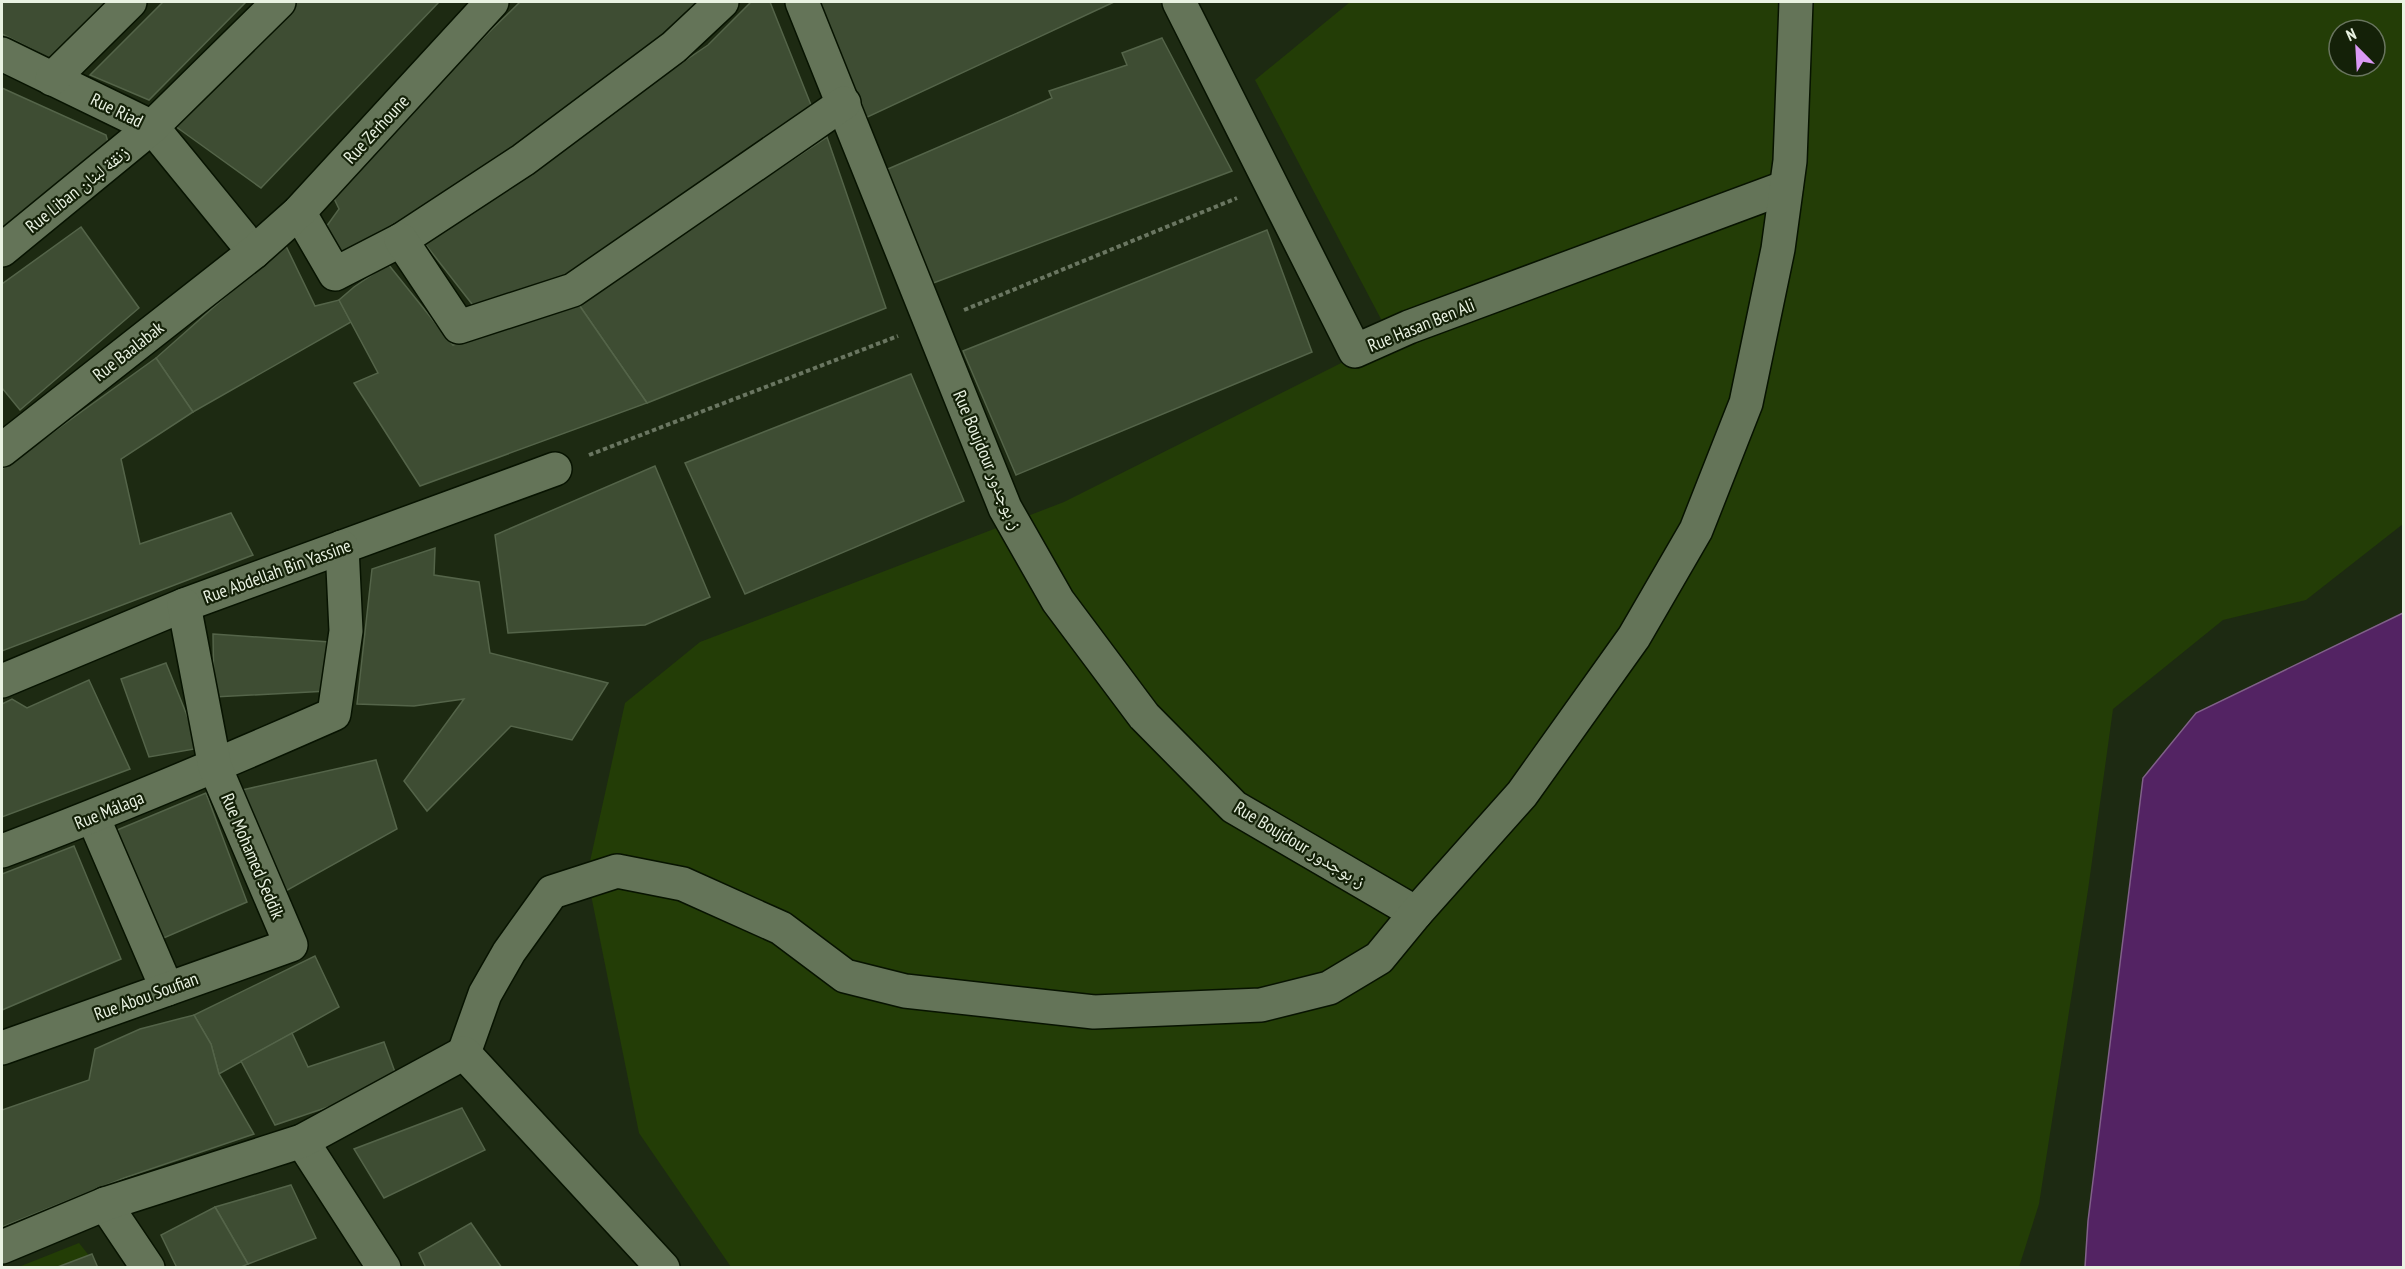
<svg xmlns="http://www.w3.org/2000/svg" width="2405" height="1269" font-family="'PT Sans Narrow','Noto Naskh Arabic',sans-serif">
<style>
.green{fill:#233d06;fill-rule:evenodd}
.water{fill:#532363;stroke:#806189;stroke-width:1.5}
.building{fill:#3e4d33;stroke:#546449;stroke-width:1.5}
.lines{fill:none;stroke-linecap:round;stroke-linejoin:round}
.street-casing{stroke:#071300;stroke-width:36}
.path{stroke:#6a7661;stroke-width:4;stroke-dasharray:4.5 3;stroke-linecap:butt}
.street{stroke:#647458;stroke-width:33}
.labels{text-anchor:middle;dominant-baseline:central;stroke-width:4.5;stroke-linejoin:round;paint-order:stroke}
.street-label{font-size:18px;fill:#e9f2e2;stroke:#142108}
</style>
<rect width="100%" height="100%" fill="#1d2a12"/>
<g class="green">
<path d="M 1350,2 L 2403,2 L 2403,524 L 2306,600 L 2223,620 L 2113,709 L 2088,890 L 2039,1204 L 2019,1267 L 731,1267 L 639,1133 L 587,875 L 625,703 L 700,642 L 1064,502 L 1391,338 L 1255,80 ZM 2339,30 L 2375,30 L 2375,66 L 2339,66 Z"/>
<path d="M 79,1243 L 98,1267 L 16,1268 Z"/>
</g>
<path class="water" d="M 2403,613 L 2403,1267 L 2085,1267 L 2088,1221 L 2143,778 L 2196,713 Z"/>
<g class="building">
<path d="M 2,2 L 110,2 L 55,61 L 2,34 Z"/>
<path d="M 163,2 L 246,2 L 149,100 L 90,75 Z"/>
<path d="M 289,2 L 439,2 L 261,188 L 168,121 Z"/>
<path d="M 520,2 L 709,2 L 601,95 L 345,260 L 321,234 L 339,209 L 329,188 Z"/>
<path d="M 751,2 L 770,2 L 811,105 L 578,275 L 479,313 L 422,240 L 708,45 Z"/>
<path d="M 814,2 L 1114,2 L 861,120 Z"/>
<path d="M 1162,38 L 1232,171 L 928,285 L 881,172 L 1052,98 L 1049,91 L 1127,65 L 1122,53 Z"/>
<path d="M 2,88 L 106,135 L 111,154 L 2,235 Z"/>
<path d="M 827,137 L 886,308 L 647,403 L 577,302 Z"/>
<path d="M 81,227 L 139,308 L 20,410 L 2,388 L 2,284 Z"/>
<path d="M 1267,230 L 1312,352 L 1016,475 L 963,351 Z"/>
<path d="M 285,244 L 315,306 L 339,300 L 351,322 L 193,412 L 156,358 Z"/>
<path d="M 388,264 L 453,345 L 577,302 L 647,403 L 420,486 L 354,383 L 378,373 L 339,300 L 354,287 Z"/>
<path d="M 156,358 L 193,412 L 121,459 L 140,544 L 231,513 L 253,555 L 2,651 L 2,469 Z"/>
<path d="M 911,374 L 964,501 L 745,594 L 685,463 Z"/>
<path d="M 655,466 L 710,597 L 645,625 L 508,633 L 495,535 Z"/>
<path d="M 435,548 L 434,575 L 479,582 L 490,653 L 608,683 L 572,740 L 511,726 L 427,811 L 404,781 L 464,699 L 414,706 L 357,704 L 372,569 Z"/>
<path d="M 213,634 L 330,642 L 328,691 L 214,697 Z"/>
<path d="M 166,663 L 200,748 L 149,757 L 121,679 Z"/>
<path d="M 89,680 L 130,769 L 2,817 L 2,704 L 12,699 L 27,708 Z"/>
<path d="M 376,760 L 397,829 L 284,892 L 242,790 Z"/>
<path d="M 206,793 L 247,902 L 152,943 L 110,833 Z"/>
<path d="M 74,846 L 121,959 L 2,1010 L 2,874 Z"/>
<path d="M 315,956 L 339,1007 L 219,1074 L 211,1044 L 194,1015 Z"/>
<path d="M 194,1015 L 211,1044 L 219,1074 L 254,1134 L 124,1178 L 2,1227 L 2,1110 L 89,1080 L 95,1049 L 140,1029 Z"/>
<path d="M 292,1033 L 308,1067 L 384,1042 L 399,1083 L 275,1125 L 241,1061 Z"/>
<path d="M 462,1108 L 485,1150 L 384,1198 L 354,1149 Z"/>
<path d="M 291,1185 L 316,1238 L 248,1264 L 215,1207 Z"/>
<path d="M 215,1207 L 248,1264 L 239,1268 L 177,1268 L 161,1235 Z"/>
<path d="M 471,1223 L 502,1268 L 426,1268 L 419,1253 Z"/>
<path d="M 92,1254 L 98,1268 L 55,1268 Z"/>
</g>
<g class="lines">
<g class="street-casing">
<g id="street">
<path d="M 802,2 L 1005,508 L 1058,601 L 1144,716 L 1234,807 L 1416,913"/>
<path d="M 1179,2 L 1355,351 L 1409,327 L 1786,187"/>
<path d="M 2,54 L 152,127 L 254,252"/>
<path d="M 52,79 L 130,2"/>
<path d="M 299,212 L 335,274 L 401,240 L 523,160 L 674,47 L 722,2"/>
<path d="M 401,240 L 459,327 L 573,290 L 844,103"/>
<path d="M 2,250 L 152,127 L 279,2"/>
<path d="M 2,450 L 254,252 L 299,212 L 492,2"/>
<path d="M 2,681 L 184,605 L 555,469"/>
<path d="M 93,817 L 167,989"/>
<path d="M 2,851 C 114,809 225,762 334,714 L 346,631 L 342,547"/>
<path d="M 2,1048 L 291,945 L 215,767 L 184,605"/>
<path d="M 464,1053 L 485,994 L 509,952 L 552,892 L 617,871 L 683,884 L 781,928 L 845,976 L 905,991 L 1094,1012 L 1261,1005 L 1329,988 L 1379,958 L 1416,913 L 1522,794 L 1634,637 L 1696,530 L 1746,403 L 1778,249 L 1790,161 L 1796,2"/>
<path d="M 302,1141 L 384,1268"/>
<path d="M 105,1204 L 148,1268"/>
<path d="M 2,1247 L 105,1204 L 302,1141 L 464,1053 L 663,1268"/>
</g>
</g>
<g class="path">
<path d="M 964,310 L 1237,198"/>
<path d="M 589,455 L 898,336"/>
</g>
<use href="#street" class="street"/>
</g>
<g class="labels">
<g class="street-label">
<text transform="translate(117 110) rotate(26)">Rue Riad</text>
<text transform="translate(376 129) rotate(-47)">Rue Zerhoune</text>
<text transform="translate(77 189) rotate(-39)">Rue Liban زنقة لبنان</text>
<text transform="translate(1421 325) rotate(-22)">Rue Hasan Ben Ali</text>
<text transform="translate(128 351) rotate(-38)">Rue Baalabak</text>
<text transform="translate(988 460) rotate(67)">Rue Boujdour ز. بوجدور</text>
<text transform="translate(277 571) rotate(-20)">Rue Abdellah Bin Yassine</text>
<text transform="translate(109 810) rotate(-22)">Rue Málaga</text>
<text transform="translate(1300 844) rotate(31)">Rue Boujdour ز. بوجدور</text>
<text transform="translate(253 856) rotate(67)">Rue Mohamed Seddik</text>
<text transform="translate(146 996) rotate(-20)">Rue Abou Soufian</text>
</g>
</g>
<rect width="2405" height="1269" fill="none" stroke="#e9f2e2" stroke-width="6"/>
<g transform="translate(2357 48) rotate(336)"><circle r="28" fill="#142108" stroke="#69755f" stroke-width="1.5"/>
<path d="M0-4.5L10 22L0 15L-10 22Z" fill="#db99f5"/>
<text y="-9" font-size="16" font-weight="bold" text-anchor="middle" fill="#e9f2e2">N</text>
</g>
</svg>
